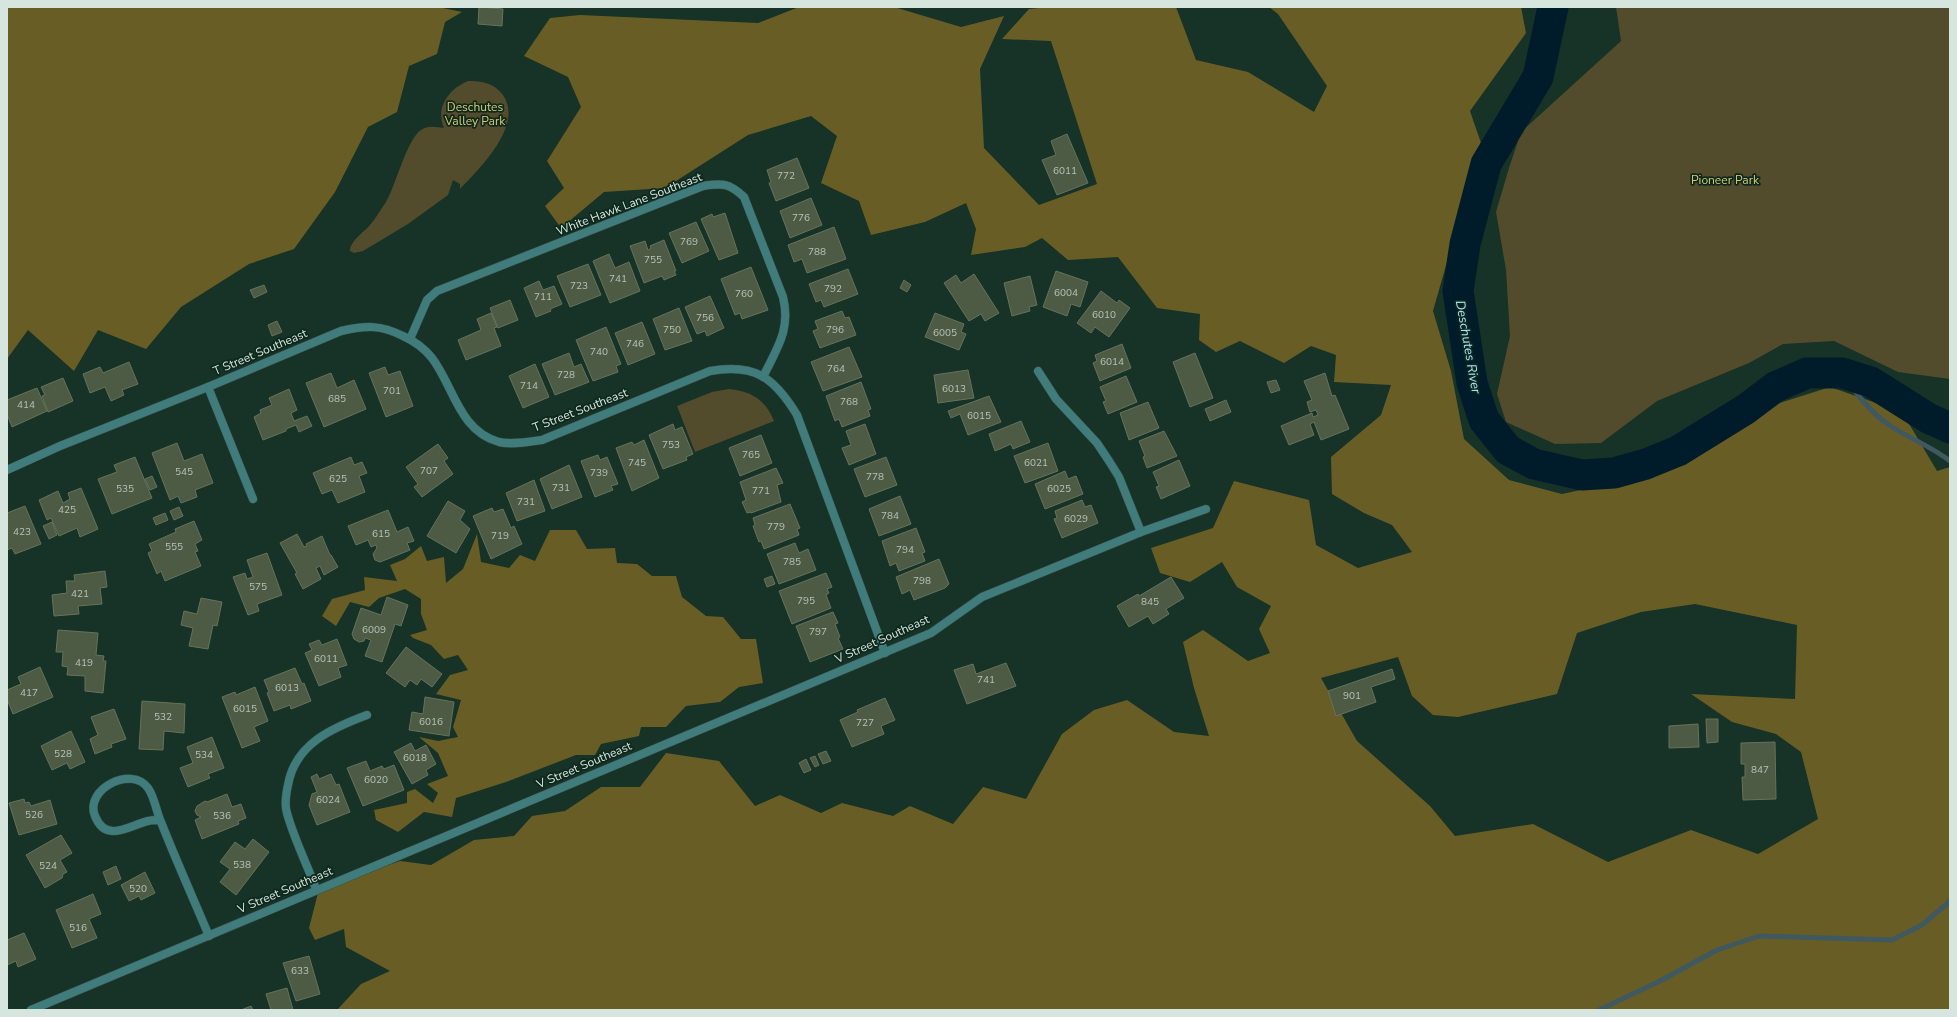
<svg xmlns="http://www.w3.org/2000/svg" width="1957" height="1017" font-family="'Nunito Sans',sans-serif">
<style>
.green{fill:#524c2d}
.forest{fill:#685e25;fill-rule:evenodd}
.lines{fill:none;stroke-linecap:round;stroke-linejoin:round}
.stream{stroke:#405860;stroke-width:5}
.river{stroke:#001c2a;stroke-width:31}
.building{fill:#4e5b44;stroke:#65735b}
.street-casing{stroke:#364f43;stroke-width:9}
.street{stroke:#417c7d;stroke-width:8}
.labels{text-anchor:middle;dominant-baseline:central;stroke-width:3.5;stroke-linejoin:round;paint-order:stroke}
.number-label{font-size:10px;fill:#b4c2b7}
.park-label{font-size:12px;fill:#d9c975;stroke:#0d281d}
.street-label{font-size:12px;fill:#d6e5dd;stroke:#0d281d}
.water-label{font-size:13px;font-style:italic;fill:#abe0f9;stroke:#0d281d}
</style>
<rect width="100%" height="100%" fill="#173226"/>
<g class="green">
<path d="M 1616,7 L 1950,7 L 1950,379 L 1898,372 L 1834,341 L 1783,344 L 1749,363 L 1657,401 L 1601,443 L 1555,444 L 1506,422 L 1497,394 L 1510,336 L 1506,270 L 1496,212 L 1509,168 L 1521,132 L 1621,41 Z"/>
<path d="M 468,81 C 482,81 494,83 503,95 C 524,125 480,168 460,189 L 460,184 L 453,180 L 448,195 L 408,224 L 363,251 L 354,253 L 350,251 C 350,241 364,232 370,225 C 376,218 381,209 386,202 C 396,185 407,139 421,130 C 428,125 436,127 444,128 C 435,107 449,89 468,81 Z"/>
<path d="M 729,389 C 751,391 766,400 774,421 L 695,452 L 677,406 L 712,392 Z"/>
</g>
<g class="forest">
<path d="M 7,7 L 438,7 L 462,12 L 445,22 L 437,54 L 409,66 L 397,112 L 368,127 L 335,192 L 294,249 L 249,264 L 181,307 L 146,349 L 98,330 L 74,371 L 28,330 L 7,359 Z"/>
<path d="M 799,7 L 894,7 L 961,27 L 1004,16 L 980,69 L 984,148 L 1039,205 L 1097,184 L 1051,41 L 1002,39 L 1029,9 L 1049,7 L 1176,7 L 1196,60 L 1248,72 L 1314,112 L 1327,86 L 1278,14 L 1269,7 L 1521,7 L 1526,33 L 1470,111 L 1481,143 L 1433,311 L 1451,371 L 1464,439 L 1509,480 L 1562,494 L 1636,478 L 1725,435 L 1770,406 L 1830,387 L 1902,412 L 1937,471 L 1950,467 L 1950,1010 L 337,1010 L 361,984 L 390,971 L 346,947 L 344,929 L 315,940 L 309,928 L 318,893 L 357,876 L 400,861 L 431,865 L 474,840 L 514,836 L 532,816 L 565,811 L 601,787 L 640,787 L 666,753 L 719,761 L 755,806 L 780,795 L 821,813 L 842,803 L 893,816 L 910,806 L 953,824 L 983,787 L 1026,799 L 1062,734 L 1094,710 L 1127,700 L 1174,732 L 1209,736 L 1194,688 L 1183,642 L 1203,630 L 1248,661 L 1270,653 L 1259,629 L 1271,606 L 1237,587 L 1222,562 L 1190,582 L 1160,573 L 1151,548 L 1213,528 L 1234,481 L 1309,500 L 1316,545 L 1358,568 L 1412,552 L 1392,525 L 1364,513 L 1332,494 L 1331,457 L 1381,415 L 1391,385 L 1334,382 L 1336,355 L 1311,346 L 1284,363 L 1240,341 L 1216,352 L 1199,340 L 1200,314 L 1157,308 L 1118,257 L 1068,260 L 1042,238 L 1025,247 L 971,255 L 976,229 L 966,203 L 925,222 L 871,235 L 859,201 L 821,183 L 837,136 L 811,116 L 748,135 L 665,188 L 604,192 L 561,228 L 545,206 L 564,188 L 547,161 L 581,107 L 568,77 L 524,56 L 550,18 L 580,15 L 758,23 ZM 1695,604 L 1797,625 L 1795,699 L 1691,694 L 1732,722 L 1776,734 L 1801,752 L 1818,819 L 1758,854 L 1691,830 L 1608,862 L 1533,824 L 1455,836 L 1430,806 L 1357,741 L 1321,678 L 1398,657 L 1412,696 L 1433,715 L 1458,717 L 1557,694 L 1577,633 L 1641,612 Z"/>
<path d="M 550,530 L 576,530 L 587,549 L 615,548 L 617,563 L 637,564 L 652,576 L 676,576 L 682,597 L 706,616 L 723,617 L 741,639 L 756,639 L 763,683 L 739,687 L 720,702 L 686,706 L 666,727 L 641,727 L 639,736 L 601,744 L 595,755 L 576,755 L 506,782 L 456,798 L 452,817 L 424,812 L 398,832 L 376,820 L 374,810 L 407,803 L 407,792 L 415,789 L 433,803 L 438,793 L 427,784 L 448,776 L 438,753 L 419,737 L 438,741 L 458,737 L 453,727 L 461,700 L 436,694 L 450,675 L 468,670 L 458,655 L 444,659 L 431,645 L 413,638 L 410,635 L 427,630 L 421,614 L 421,599 L 405,589 L 379,598 L 369,607 L 350,602 L 336,626 L 322,616 L 332,599 L 365,590 L 364,577 L 397,581 L 390,565 L 405,559 L 421,546 L 427,561 L 444,557 L 446,583 L 463,569 L 477,534 L 481,562 L 509,568 L 520,555 L 535,561 Z"/>
</g>
<g class="lines">
<g class="stream">
<path d="M 1842,373 C 1856,393 1870,413 1892,427 C 1911,439 1932,447 1950,461"/>
<path d="M 1599,1010 L 1660,981 L 1717,950 L 1759,936 L 1892,940 L 1922,925 L 1950,901"/>
</g>
<path class="river" d="M 1553,7 L 1538,77 L 1486,164 L 1465,244 L 1458,291 L 1472,383 L 1484,420 L 1508,450 L 1534,464 L 1582,475 L 1614,473 L 1646,464 L 1678,451 L 1746,409 L 1775,387 L 1807,373 L 1842,373 L 1871,382 L 1928,418 L 1950,428"/>
</g>
<g class="building">
<path d="M 479,7 L 503,9 L 502,26 L 478,24 Z"/>
<path d="M 1067,134 L 1088,183 L 1057,195 L 1042,160 L 1056,155 L 1051,141 Z"/>
<path d="M 797,158 L 809,188 L 776,201 L 769,183 L 771,182 L 767,170 Z"/>
<path d="M 811,198 L 822,225 L 790,238 L 780,211 Z"/>
<path d="M 725,213 L 738,253 L 719,260 L 701,219 L 712,214 L 713,217 Z"/>
<path d="M 696,222 L 709,251 L 682,263 L 669,233 Z"/>
<path d="M 834,227 L 846,259 L 807,273 L 802,259 L 794,262 L 788,245 Z"/>
<path d="M 664,240 L 676,271 L 674,271 L 676,275 L 664,280 L 662,276 L 644,283 L 630,246 L 645,241 L 648,250 L 651,248 L 650,246 Z"/>
<path d="M 609,254 L 615,268 L 629,262 L 640,291 L 610,303 L 593,261 Z"/>
<path d="M 588,264 L 601,295 L 570,307 L 557,276 Z"/>
<path d="M 751,267 L 768,310 L 742,319 L 740,313 L 735,315 L 721,279 Z"/>
<path d="M 848,269 L 858,294 L 824,307 L 821,300 L 816,302 L 809,284 Z"/>
<path d="M 1056,271 L 1088,282 L 1080,307 L 1071,304 L 1067,316 L 1043,307 Z"/>
<path d="M 974,274 L 999,313 L 985,321 L 981,314 L 969,321 L 944,283 L 956,275 L 961,283 Z"/>
<path d="M 1030,276 L 1037,305 L 1029,307 L 1030,311 L 1012,316 L 1004,283 Z"/>
<path d="M 904,280 L 911,285 L 907,292 L 900,288 Z"/>
<path d="M 539,281 L 543,290 L 554,286 L 562,304 L 550,309 L 551,311 L 536,317 L 524,288 Z"/>
<path d="M 264,285 L 267,292 L 254,298 L 250,290 Z"/>
<path d="M 1101,291 L 1117,303 L 1119,300 L 1130,308 L 1109,337 L 1095,327 L 1091,333 L 1077,323 Z"/>
<path d="M 710,296 L 724,328 L 707,336 L 705,331 L 697,334 L 685,307 Z"/>
<path d="M 510,300 L 518,320 L 498,328 L 490,308 Z"/>
<path d="M 679,308 L 692,341 L 665,350 L 653,319 Z"/>
<path d="M 842,311 L 845,318 L 849,317 L 856,335 L 820,348 L 813,331 L 818,329 L 815,321 Z"/>
<path d="M 491,313 L 497,327 L 494,328 L 501,346 L 466,360 L 458,340 L 481,330 L 477,319 Z"/>
<path d="M 935,313 L 964,324 L 961,332 L 966,334 L 959,350 L 925,337 Z"/>
<path d="M 277,321 L 282,332 L 272,336 L 268,325 Z"/>
<path d="M 642,322 L 655,354 L 628,365 L 615,333 Z"/>
<path d="M 606,327 L 621,364 L 616,366 L 618,372 L 593,381 L 576,340 Z"/>
<path d="M 1122,344 L 1131,368 L 1100,381 L 1093,363 L 1097,361 L 1095,355 Z"/>
<path d="M 849,347 L 862,377 L 823,391 L 811,362 Z"/>
<path d="M 569,353 L 574,367 L 581,364 L 589,382 L 555,395 L 542,364 Z"/>
<path d="M 1195,353 L 1213,398 L 1190,407 L 1173,362 Z"/>
<path d="M 129,362 L 138,384 L 122,390 L 124,395 L 111,401 L 105,387 L 90,393 L 83,374 L 100,367 L 103,373 Z"/>
<path d="M 535,364 L 549,397 L 523,408 L 509,376 Z"/>
<path d="M 385,367 L 388,375 L 400,371 L 413,406 L 386,417 L 369,373 Z"/>
<path d="M 968,370 L 974,398 L 938,403 L 934,375 Z"/>
<path d="M 331,373 L 337,388 L 354,380 L 366,409 L 324,427 L 306,383 Z"/>
<path d="M 1325,373 L 1332,396 L 1335,395 L 1349,429 L 1321,440 L 1314,422 L 1310,424 L 1314,435 L 1289,445 L 1281,426 L 1312,413 L 1313,417 L 1318,415 L 1316,410 L 1310,412 L 1307,402 L 1312,400 L 1304,381 Z"/>
<path d="M 1126,376 L 1137,402 L 1108,414 L 1103,402 L 1106,401 L 1100,387 Z"/>
<path d="M 63,378 L 73,401 L 48,412 L 42,396 L 45,395 L 41,387 Z"/>
<path d="M 1276,380 L 1280,390 L 1271,393 L 1267,382 Z"/>
<path d="M 861,382 L 871,409 L 868,410 L 870,416 L 842,427 L 839,419 L 835,421 L 826,396 Z"/>
<path d="M 37,388 L 47,411 L 12,427 L 7,414 L 7,400 Z"/>
<path d="M 289,389 L 297,410 L 291,413 L 294,421 L 307,416 L 312,426 L 299,432 L 296,425 L 286,429 L 286,431 L 263,440 L 254,417 L 261,413 L 260,410 L 272,405 L 269,398 Z"/>
<path d="M 989,396 L 1001,422 L 968,435 L 960,414 L 951,418 L 948,411 Z"/>
<path d="M 1226,400 L 1231,412 L 1210,421 L 1205,409 Z"/>
<path d="M 1148,402 L 1159,428 L 1129,440 L 1120,413 Z"/>
<path d="M 1021,421 L 1030,442 L 1013,449 L 1011,444 L 995,451 L 989,434 Z"/>
<path d="M 673,424 L 675,430 L 682,427 L 693,454 L 686,457 L 687,460 L 663,469 L 649,435 Z"/>
<path d="M 865,424 L 876,454 L 849,465 L 842,448 L 851,445 L 846,431 Z"/>
<path d="M 1164,431 L 1177,456 L 1147,468 L 1143,457 L 1145,456 L 1139,441 Z"/>
<path d="M 761,435 L 772,463 L 740,476 L 729,448 Z"/>
<path d="M 644,440 L 659,478 L 632,491 L 616,448 L 632,442 L 634,445 Z"/>
<path d="M 177,443 L 184,461 L 202,454 L 213,483 L 195,490 L 197,497 L 181,503 L 178,496 L 170,500 L 152,453 Z"/>
<path d="M 1048,443 L 1058,471 L 1025,483 L 1014,456 Z"/>
<path d="M 438,444 L 448,458 L 444,461 L 453,474 L 422,497 L 414,487 L 418,484 L 406,467 Z"/>
<path d="M 598,455 L 600,460 L 607,457 L 618,484 L 611,486 L 613,490 L 595,497 L 581,461 Z"/>
<path d="M 135,457 L 152,498 L 112,514 L 98,479 L 117,472 L 114,465 Z"/>
<path d="M 351,457 L 354,465 L 362,462 L 367,473 L 359,476 L 365,492 L 338,503 L 332,490 L 322,494 L 313,473 Z"/>
<path d="M 886,457 L 897,485 L 865,497 L 854,469 Z"/>
<path d="M 1179,460 L 1190,486 L 1161,499 L 1156,487 L 1159,486 L 1153,472 Z"/>
<path d="M 569,465 L 582,497 L 552,509 L 540,479 Z"/>
<path d="M 776,468 L 783,483 L 777,485 L 781,502 L 751,513 L 751,512 L 747,513 L 742,502 L 746,500 L 740,482 Z"/>
<path d="M 1065,471 L 1068,479 L 1076,476 L 1083,494 L 1045,509 L 1035,484 Z"/>
<path d="M 152,476 L 157,487 L 150,490 L 145,479 Z"/>
<path d="M 534,480 L 545,511 L 517,521 L 506,493 Z"/>
<path d="M 81,488 L 98,529 L 80,537 L 77,528 L 59,536 L 51,518 L 47,520 L 39,500 L 58,491 L 63,503 L 70,499 L 68,493 Z"/>
<path d="M 900,496 L 911,524 L 879,536 L 869,509 Z"/>
<path d="M 1082,500 L 1085,507 L 1091,505 L 1098,523 L 1062,538 L 1054,519 L 1057,518 L 1055,511 Z"/>
<path d="M 448,501 L 465,511 L 460,520 L 470,529 L 456,553 L 427,536 Z"/>
<path d="M 790,504 L 800,528 L 797,529 L 799,535 L 764,549 L 761,541 L 759,542 L 753,526 L 755,525 L 753,518 Z"/>
<path d="M 25,506 L 41,544 L 15,554 L 12,548 L 7,550 L 7,513 Z"/>
<path d="M 179,507 L 183,516 L 174,520 L 170,511 Z"/>
<path d="M 492,508 L 494,512 L 503,509 L 511,528 L 514,526 L 522,544 L 491,559 L 473,516 Z"/>
<path d="M 388,510 L 397,532 L 408,527 L 414,541 L 407,543 L 410,550 L 380,562 L 375,560 L 373,554 L 377,548 L 376,545 L 371,547 L 368,540 L 356,545 L 348,526 Z"/>
<path d="M 165,513 L 168,520 L 156,525 L 153,518 Z"/>
<path d="M 194,521 L 202,540 L 195,544 L 198,551 L 195,552 L 201,566 L 165,581 L 161,571 L 157,574 L 148,553 L 152,551 L 149,544 L 176,532 L 175,529 Z"/>
<path d="M 52,522 L 57,535 L 49,539 L 43,526 Z"/>
<path d="M 916,528 L 925,552 L 922,553 L 925,561 L 899,571 L 896,563 L 890,566 L 882,541 Z"/>
<path d="M 297,534 L 304,547 L 307,546 L 306,544 L 322,536 L 330,555 L 331,555 L 338,567 L 324,575 L 320,566 L 316,568 L 321,579 L 303,589 L 295,574 L 297,573 L 280,543 Z"/>
<path d="M 795,543 L 799,553 L 808,549 L 816,570 L 779,584 L 767,554 Z"/>
<path d="M 267,553 L 282,595 L 257,604 L 259,611 L 248,615 L 233,577 L 245,573 L 247,579 L 253,577 L 247,560 Z"/>
<path d="M 939,559 L 949,584 L 945,588 L 914,600 L 910,590 L 902,594 L 896,577 Z"/>
<path d="M 105,571 L 107,587 L 100,588 L 102,604 L 78,606 L 79,614 L 54,616 L 52,595 L 67,593 L 66,581 L 75,581 L 74,575 Z"/>
<path d="M 826,573 L 832,587 L 827,589 L 829,593 L 826,595 L 831,608 L 792,624 L 779,591 Z"/>
<path d="M 772,576 L 775,584 L 767,587 L 764,579 Z"/>
<path d="M 1171,577 L 1184,598 L 1166,609 L 1169,614 L 1153,624 L 1148,616 L 1129,627 L 1117,606 L 1138,594 L 1139,596 Z"/>
<path d="M 387,597 L 408,605 L 401,626 L 395,624 L 382,662 L 365,656 L 371,640 L 365,638 L 364,641 L 359,642 L 354,639 L 352,634 L 361,608 L 381,615 Z"/>
<path d="M 201,598 L 222,602 L 217,626 L 213,625 L 208,649 L 189,646 L 193,628 L 181,625 L 184,611 L 197,614 Z"/>
<path d="M 833,612 L 838,623 L 835,624 L 840,637 L 838,638 L 843,649 L 810,662 L 796,626 Z"/>
<path d="M 58,630 L 98,633 L 96,655 L 104,656 L 103,661 L 106,661 L 103,693 L 85,691 L 85,676 L 67,675 L 68,667 L 62,666 L 63,652 L 56,652 Z"/>
<path d="M 337,639 L 347,665 L 338,668 L 341,677 L 319,686 L 305,653 L 312,650 L 309,644 L 319,640 L 322,645 Z"/>
<path d="M 406,647 L 442,674 L 432,687 L 421,679 L 417,685 L 410,680 L 405,687 L 386,673 Z"/>
<path d="M 1006,663 L 1016,686 L 967,704 L 954,670 L 973,664 L 976,674 Z"/>
<path d="M 40,667 L 53,697 L 13,714 L 7,699 L 7,690 L 21,684 L 18,677 Z"/>
<path d="M 295,668 L 302,684 L 304,683 L 311,701 L 291,709 L 290,705 L 274,711 L 267,693 L 269,692 L 264,680 Z"/>
<path d="M 1392,669 L 1395,679 L 1371,687 L 1376,702 L 1336,716 L 1328,691 Z"/>
<path d="M 255,687 L 268,721 L 254,727 L 260,741 L 242,748 L 222,697 L 235,692 L 236,695 Z"/>
<path d="M 425,697 L 454,702 L 449,736 L 409,730 L 412,712 L 423,714 Z"/>
<path d="M 885,698 L 895,720 L 881,726 L 884,734 L 852,747 L 840,720 L 858,712 L 857,710 Z"/>
<path d="M 142,701 L 185,704 L 184,733 L 164,731 L 163,750 L 139,749 Z"/>
<path d="M 114,709 L 126,739 L 111,744 L 112,747 L 95,754 L 90,739 L 98,735 L 91,717 Z"/>
<path d="M 1706,719 L 1718,719 L 1718,742 L 1707,743 Z"/>
<path d="M 1698,724 L 1699,747 L 1669,748 L 1669,726 Z"/>
<path d="M 71,731 L 85,762 L 70,769 L 67,763 L 52,770 L 41,746 Z"/>
<path d="M 212,737 L 224,768 L 208,774 L 210,778 L 188,787 L 180,768 L 193,763 L 187,747 Z"/>
<path d="M 1775,742 L 1776,799 L 1743,800 L 1742,777 L 1745,777 L 1745,764 L 1741,764 L 1741,743 Z"/>
<path d="M 411,743 L 415,751 L 426,745 L 436,764 L 426,770 L 428,775 L 412,784 L 394,752 Z"/>
<path d="M 826,751 L 831,761 L 823,764 L 818,754 Z"/>
<path d="M 815,756 L 819,765 L 815,767 L 810,758 Z"/>
<path d="M 806,759 L 811,770 L 804,773 L 799,763 Z"/>
<path d="M 366,761 L 370,771 L 382,766 L 384,769 L 394,765 L 404,790 L 363,806 L 347,768 Z"/>
<path d="M 317,774 L 319,779 L 331,774 L 336,785 L 339,784 L 350,812 L 317,825 L 309,805 L 312,794 L 317,792 L 311,777 Z"/>
<path d="M 227,794 L 232,807 L 241,804 L 246,818 L 238,821 L 239,824 L 202,839 L 195,820 L 201,817 L 197,815 L 195,811 L 197,806 L 205,801 L 207,802 Z"/>
<path d="M 24,799 L 25,803 L 29,802 L 31,806 L 50,800 L 57,824 L 19,835 L 9,803 Z"/>
<path d="M 61,835 L 72,853 L 60,860 L 67,872 L 63,874 L 62,878 L 45,888 L 26,855 Z"/>
<path d="M 253,839 L 269,852 L 236,895 L 220,882 L 230,869 L 220,862 L 235,842 L 245,849 Z"/>
<path d="M 116,866 L 121,879 L 108,885 L 103,872 Z"/>
<path d="M 145,872 L 155,893 L 141,900 L 139,896 L 129,901 L 121,885 Z"/>
<path d="M 93,894 L 101,914 L 89,919 L 97,938 L 72,948 L 56,910 Z"/>
<path d="M 24,933 L 36,959 L 18,967 L 16,961 L 7,965 L 7,940 Z"/>
<path d="M 309,956 L 320,994 L 296,1001 L 283,963 Z"/>
<path d="M 287,988 L 293,1010 L 271,1010 L 266,994 Z"/>
<path d="M 251,1006 L 253,1010 L 241,1010 Z"/>
</g>
<g class="lines">
<g class="street-casing">
<g id="street">
<path d="M 410,339 L 427,300 L 437,291 L 703,186 C 723,183 729,183 744,197 L 783,297 C 791,330 777,348 763,377"/>
<path d="M 1038,371 L 1056,399 L 1097,443 L 1109,461 L 1119,477 L 1141,532"/>
<path d="M 208,387 L 253,499"/>
<path d="M 7,470 L 60,446 L 208,387 L 341,331 C 366,325 381,325 403,336 C 414,341 425,349 432,358 C 454,387 459,431 499,442 C 513,445 528,442 542,440 L 710,371 C 754,363 774,377 797,415 L 885,653"/>
<path d="M 160,820 C 156,820 151,820 148,821 C 130,825 106,844 95,816 C 84,789 132,765 148,788 C 155,798 156,811 161,822 C 176,860 193,898 209,936"/>
<path d="M 316,889 C 307,864 294,839 287,813 C 284,804 286,794 288,785 C 295,744 332,728 367,715"/>
<path d="M 31,1010 L 931,633 L 982,597 L 1141,532 L 1206,509"/>
</g>
</g>
<use href="#street" class="street"/>
</g>
<g class="labels">
<g class="number-label">
<text x="1065" y="171">6011</text>
<text x="786" y="176">772</text>
<text x="801" y="218">776</text>
<text x="689" y="242">769</text>
<text x="817" y="252">788</text>
<text x="653" y="260">755</text>
<text x="618" y="279">741</text>
<text x="579" y="286">723</text>
<text x="833" y="289">792</text>
<text x="1066" y="293">6004</text>
<text x="744" y="294">760</text>
<text x="543" y="297">711</text>
<text x="1104" y="315">6010</text>
<text x="705" y="318">756</text>
<text x="672" y="330">750</text>
<text x="835" y="330">796</text>
<text x="945" y="333">6005</text>
<text x="635" y="344">746</text>
<text x="599" y="352">740</text>
<text x="1112" y="362">6014</text>
<text x="836" y="369">764</text>
<text x="566" y="375">728</text>
<text x="529" y="386">714</text>
<text x="954" y="389">6013</text>
<text x="392" y="391">701</text>
<text x="337" y="399">685</text>
<text x="849" y="402">768</text>
<text x="26" y="405">414</text>
<text x="979" y="416">6015</text>
<text x="671" y="445">753</text>
<text x="751" y="455">765</text>
<text x="637" y="463">745</text>
<text x="1036" y="463">6021</text>
<text x="429" y="471">707</text>
<text x="184" y="472">545</text>
<text x="599" y="473">739</text>
<text x="875" y="477">778</text>
<text x="338" y="479">625</text>
<text x="561" y="488">731</text>
<text x="125" y="489">535</text>
<text x="1059" y="489">6025</text>
<text x="761" y="491">771</text>
<text x="526" y="502">731</text>
<text x="67" y="510">425</text>
<text x="890" y="516">784</text>
<text x="1076" y="519">6029</text>
<text x="776" y="527">779</text>
<text x="22" y="532">423</text>
<text x="381" y="534">615</text>
<text x="500" y="536">719</text>
<text x="174" y="547">555</text>
<text x="905" y="550">794</text>
<text x="792" y="562">785</text>
<text x="922" y="581">798</text>
<text x="258" y="587">575</text>
<text x="80" y="594">421</text>
<text x="806" y="601">795</text>
<text x="1150" y="602">845</text>
<text x="374" y="630">6009</text>
<text x="818" y="632">797</text>
<text x="326" y="659">6011</text>
<text x="84" y="663">419</text>
<text x="986" y="680">741</text>
<text x="287" y="688">6013</text>
<text x="29" y="693">417</text>
<text x="1352" y="696">901</text>
<text x="245" y="709">6015</text>
<text x="163" y="717">532</text>
<text x="431" y="722">6016</text>
<text x="865" y="723">727</text>
<text x="63" y="754">528</text>
<text x="204" y="755">534</text>
<text x="415" y="758">6018</text>
<text x="1760" y="770">847</text>
<text x="376" y="780">6020</text>
<text x="328" y="800">6024</text>
<text x="34" y="815">526</text>
<text x="222" y="816">536</text>
<text x="242" y="865">538</text>
<text x="48" y="866">524</text>
<text x="138" y="889">520</text>
<text x="78" y="928">516</text>
<text x="300" y="971">633</text>
</g>
<g class="park-label">
<text x="475" y="107">Deschutes<tspan x="475" dy="14">Valley Park</tspan></text>
<text x="1725" y="180">Pioneer Park</text>
</g>
<g class="street-label">
<text transform="translate(629 204) rotate(-21)">White Hawk Lane Southeast</text>
<text transform="translate(260 352) rotate(-23)">T Street Southeast</text>
<text transform="translate(580 410) rotate(-21)">T Street Southeast</text>
<text transform="translate(882 639) rotate(-24)">V Street Southeast</text>
<text transform="translate(584 765) rotate(-23)">V Street Southeast</text>
<text transform="translate(285 890) rotate(-23)">V Street Southeast</text>
</g>
<g class="water-label">
<text transform="translate(1468 347) rotate(80)">Deschutes River</text>
</g>
</g>
<rect width="1957" height="1017" fill="none" stroke="#d6e5dd" stroke-width="16"/>
</svg>
